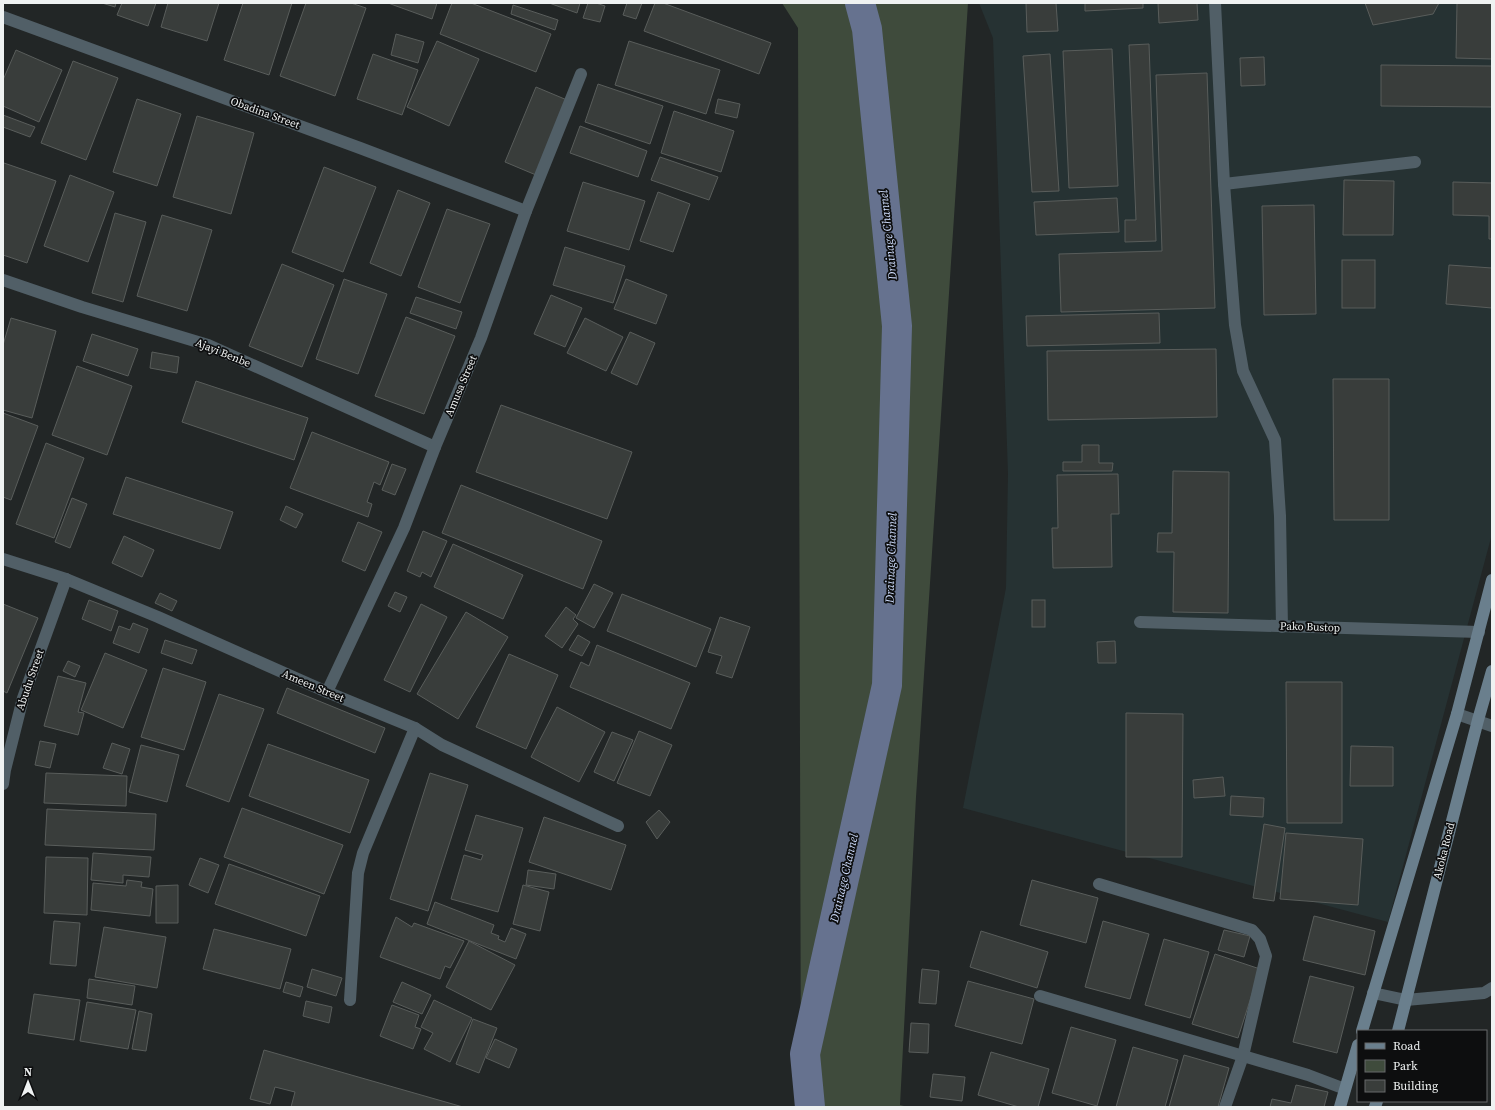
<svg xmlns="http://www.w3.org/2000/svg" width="1495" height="1110" font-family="'Source Serif 4',serif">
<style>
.built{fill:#263233}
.green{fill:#3f4b3c}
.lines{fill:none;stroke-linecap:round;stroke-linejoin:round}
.canal{stroke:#66728f;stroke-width:30}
.building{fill:#393d3b;stroke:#595d5b}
.lane{stroke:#515f67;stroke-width:12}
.street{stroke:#515f67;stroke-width:12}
.secondary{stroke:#6a7f8d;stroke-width:12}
.labels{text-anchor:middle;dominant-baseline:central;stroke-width:3.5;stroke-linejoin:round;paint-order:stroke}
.street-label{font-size:11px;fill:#eff2f2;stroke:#0d0e0f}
.water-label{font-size:12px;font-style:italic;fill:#cbd9f9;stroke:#0d0e0f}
</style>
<rect width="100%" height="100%" fill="#222626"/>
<path class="built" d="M 979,3 L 1492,3 L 1492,534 L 1388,922 L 963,808 L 1006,588 L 1008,474 L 993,38 Z"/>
<path class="green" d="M 782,3 L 968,3 L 916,797 L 900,1105 L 908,1107 L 801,1107 L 798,28 Z"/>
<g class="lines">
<path class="canal" d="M 810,1107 L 805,1054 L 887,685 L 897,326 L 867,29 L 860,3"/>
</g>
<g class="building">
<path d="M 102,3 L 116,3 L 115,7 Z"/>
<path d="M 122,3 L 156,3 L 148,26 L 117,15 Z"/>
<path d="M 168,3 L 219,3 L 207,41 L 161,27 Z"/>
<path d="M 243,3 L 292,3 L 269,75 L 224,60 Z"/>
<path d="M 306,3 L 351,3 L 366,8 L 335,96 L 280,76 Z"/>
<path d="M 388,3 L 437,3 L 432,19 Z"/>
<path d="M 452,3 L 471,3 L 551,34 L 536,72 L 440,34 Z"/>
<path d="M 549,3 L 580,3 L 577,13 Z"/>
<path d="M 588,3 L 596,3 L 605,6 L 600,22 L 583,18 Z"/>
<path d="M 627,3 L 642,3 L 636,19 L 623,15 Z"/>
<path d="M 655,3 L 663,3 L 771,43 L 759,74 L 644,31 Z"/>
<path d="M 1026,3 L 1056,3 L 1058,31 L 1027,32 Z"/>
<path d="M 1085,3 L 1143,3 L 1143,8 L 1085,11 Z"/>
<path d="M 1158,3 L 1197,3 L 1198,20 L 1159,23 Z"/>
<path d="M 1365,3 L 1439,3 L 1433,14 L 1373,25 Z"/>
<path d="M 1457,3 L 1492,3 L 1492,59 L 1456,58 Z"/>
<path d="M 513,5 L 558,20 L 555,30 L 511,14 Z"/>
<path d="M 396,34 L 424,42 L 418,63 L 391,55 Z"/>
<path d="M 437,41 L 479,59 L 449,126 L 407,107 Z"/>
<path d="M 629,41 L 720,70 L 706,114 L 615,85 Z"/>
<path d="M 1149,44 L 1156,241 L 1125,242 L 1125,220 L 1136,220 L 1129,45 Z"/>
<path d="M 1112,49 L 1118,186 L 1069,188 L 1063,51 Z"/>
<path d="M 16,50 L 62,70 L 39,122 L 3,106 L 3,80 Z"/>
<path d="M 373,54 L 418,70 L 402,115 L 357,99 Z"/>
<path d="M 1050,54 L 1059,191 L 1032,192 L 1023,56 Z"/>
<path d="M 1264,57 L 1265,85 L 1241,86 L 1240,58 Z"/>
<path d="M 73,61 L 118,78 L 86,160 L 41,143 Z"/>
<path d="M 1381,65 L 1492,66 L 1492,107 L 1381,106 Z"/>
<path d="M 1207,73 L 1215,308 L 1061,312 L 1059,254 L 1162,251 L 1156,75 Z"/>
<path d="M 598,84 L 663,106 L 650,144 L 585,122 Z"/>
<path d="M 536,87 L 567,100 L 536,175 L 505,162 Z"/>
<path d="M 137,99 L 181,114 L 157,186 L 113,172 Z"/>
<path d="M 718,99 L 740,104 L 737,118 L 715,113 Z"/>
<path d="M 674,111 L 734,131 L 721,172 L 661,153 Z"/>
<path d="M 3,115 L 35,127 L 30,137 L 3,127 Z"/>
<path d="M 197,116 L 254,133 L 231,214 L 173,197 Z"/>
<path d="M 580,126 L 647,151 L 638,177 L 570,153 Z"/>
<path d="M 660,157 L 718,177 L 709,200 L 651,180 Z"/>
<path d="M 4,163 L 56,181 L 27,263 L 3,255 L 3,166 Z"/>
<path d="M 324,167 L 376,187 L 343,272 L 292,252 Z"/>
<path d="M 70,175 L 114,192 L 88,262 L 44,246 Z"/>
<path d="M 1344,180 L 1394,181 L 1393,235 L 1343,235 Z"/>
<path d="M 583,182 L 645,201 L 629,250 L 567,231 Z"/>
<path d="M 1453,182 L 1492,183 L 1492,239 L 1489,239 L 1489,216 L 1453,215 Z"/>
<path d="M 398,190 L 430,203 L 401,276 L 370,263 Z"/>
<path d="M 658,192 L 690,204 L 673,252 L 640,241 Z"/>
<path d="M 1117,198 L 1119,232 L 1036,235 L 1034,202 Z"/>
<path d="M 1314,205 L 1316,314 L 1264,315 L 1262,206 Z"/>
<path d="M 447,209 L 490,224 L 460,303 L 418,287 Z"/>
<path d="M 115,213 L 146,222 L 123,302 L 92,293 Z"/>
<path d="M 162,215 L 212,230 L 187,311 L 137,296 Z"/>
<path d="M 565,247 L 625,266 L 613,303 L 553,285 Z"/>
<rect x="1342" y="260" width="33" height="48"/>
<path d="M 282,264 L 334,285 L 302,367 L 249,346 Z"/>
<path d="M 1449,265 L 1492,268 L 1492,308 L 1446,304 Z"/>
<path d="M 344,279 L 387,294 L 358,374 L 316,359 Z"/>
<path d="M 626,279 L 667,295 L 656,324 L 614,309 Z"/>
<path d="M 551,295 L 582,308 L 565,347 L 534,334 Z"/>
<path d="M 416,297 L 462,312 L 456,329 L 410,313 Z"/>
<path d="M 1159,313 L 1160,343 L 1027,346 L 1026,316 Z"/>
<path d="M 406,317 L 455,336 L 424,414 L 375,396 Z"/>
<path d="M 11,318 L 56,331 L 32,418 L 3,410 L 3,345 Z"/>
<path d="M 585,318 L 623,337 L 606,371 L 567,353 Z"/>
<path d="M 630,332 L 655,343 L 637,385 L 611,373 Z"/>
<path d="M 92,334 L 138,349 L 128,376 L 83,361 Z"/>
<path d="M 1216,349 L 1217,417 L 1048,420 L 1047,351 Z"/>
<path d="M 152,352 L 179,357 L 177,373 L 150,368 Z"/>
<path d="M 77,366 L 132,386 L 107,455 L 52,435 Z"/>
<path d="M 1333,379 L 1389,379 L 1389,520 L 1334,520 Z"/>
<path d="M 196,381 L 308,418 L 294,460 L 182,422 Z"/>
<path d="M 501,405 L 632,452 L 607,519 L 476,472 Z"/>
<path d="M 3,413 L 38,426 L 11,500 L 3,497 Z"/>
<path d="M 312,432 L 389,462 L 380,485 L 374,482 L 367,502 L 372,504 L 368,517 L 290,488 Z"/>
<path d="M 46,443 L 84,458 L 54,538 L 16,524 Z"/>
<path d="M 1082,445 L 1099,445 L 1099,463 L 1113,463 L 1112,471 L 1063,471 L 1063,462 L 1082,462 Z"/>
<path d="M 392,464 L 406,469 L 395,495 L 382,490 Z"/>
<path d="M 1173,471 L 1229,472 L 1228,613 L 1173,612 L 1174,552 L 1157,552 L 1158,533 L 1172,533 Z"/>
<path d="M 1118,474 L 1119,514 L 1111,514 L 1112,567 L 1053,568 L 1052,528 L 1058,528 L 1057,475 Z"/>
<path d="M 126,477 L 233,512 L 220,549 L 113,514 Z"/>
<path d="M 461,485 L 602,541 L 583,589 L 442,533 Z"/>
<path d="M 72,498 L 87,504 L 70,548 L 55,542 Z"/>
<path d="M 286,506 L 303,514 L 296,528 L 280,520 Z"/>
<path d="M 358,522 L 382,532 L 365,571 L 342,561 Z"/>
<path d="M 423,531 L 447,541 L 431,577 L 422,572 L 420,577 L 407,571 Z"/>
<path d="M 124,536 L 154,550 L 142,577 L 112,563 Z"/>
<path d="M 453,544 L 523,575 L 503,619 L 434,587 Z"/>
<path d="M 594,584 L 613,593 L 594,628 L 576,618 Z"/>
<path d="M 395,592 L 407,597 L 400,612 L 388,606 Z"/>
<path d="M 160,593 L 177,601 L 172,611 L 155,603 Z"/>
<path d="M 622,594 L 711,629 L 696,667 L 607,631 Z"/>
<path d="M 89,600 L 118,611 L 111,631 L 82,619 Z"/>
<rect x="1032" y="600" width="13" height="27"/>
<path d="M 3,604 L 38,618 L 7,693 L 3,691 Z"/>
<path d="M 421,604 L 447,617 L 410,692 L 384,680 Z"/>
<path d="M 566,607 L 576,615 L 573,619 L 578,624 L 562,648 L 545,636 Z"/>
<path d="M 466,612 L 508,637 L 458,719 L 417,694 Z"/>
<path d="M 720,617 L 750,627 L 732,678 L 716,673 L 722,656 L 708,652 Z"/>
<path d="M 133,623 L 148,629 L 139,653 L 113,643 L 119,626 L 130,630 Z"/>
<path d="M 578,635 L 590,642 L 582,656 L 569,650 Z"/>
<path d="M 165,640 L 197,650 L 192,664 L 161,653 Z"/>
<path d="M 1115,641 L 1116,663 L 1098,663 L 1097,642 Z"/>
<path d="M 597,645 L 690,683 L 671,729 L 570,687 L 581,662 L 589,666 Z"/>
<path d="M 105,653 L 147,670 L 123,728 L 81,710 Z"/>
<path d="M 509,654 L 558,675 L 526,749 L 476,727 Z"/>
<path d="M 68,661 L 80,666 L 75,677 L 63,671 Z"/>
<path d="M 163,668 L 206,682 L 184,750 L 141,737 Z"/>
<path d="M 58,676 L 86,683 L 78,712 L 84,713 L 78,735 L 44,726 Z"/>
<path d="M 1286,682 L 1342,682 L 1342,823 L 1287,823 Z"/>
<path d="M 287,688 L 385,728 L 375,753 L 277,713 Z"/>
<path d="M 219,694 L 264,709 L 229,802 L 186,786 Z"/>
<path d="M 557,707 L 605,732 L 579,782 L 531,757 Z"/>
<path d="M 1126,713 L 1183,714 L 1182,857 L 1126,857 Z"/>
<path d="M 639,731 L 672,745 L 650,796 L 617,783 Z"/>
<path d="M 612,732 L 633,740 L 614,781 L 594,772 Z"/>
<path d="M 40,741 L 56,744 L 50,768 L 35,765 Z"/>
<path d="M 112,743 L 130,749 L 122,774 L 103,768 Z"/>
<path d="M 268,744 L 369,780 L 350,833 L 249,796 Z"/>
<path d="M 141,745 L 179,755 L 167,802 L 129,792 Z"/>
<path d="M 1351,746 L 1393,747 L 1393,786 L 1350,786 Z"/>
<path d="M 46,773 L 127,776 L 126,806 L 44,803 Z"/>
<path d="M 430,773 L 468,785 L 428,911 L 390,899 Z"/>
<path d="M 1223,777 L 1225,796 L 1194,798 L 1193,780 Z"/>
<path d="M 1231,796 L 1264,798 L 1263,817 L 1230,815 Z"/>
<path d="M 242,808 L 343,845 L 324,894 L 224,857 Z"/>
<path d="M 47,809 L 156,814 L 154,850 L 45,845 Z"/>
<path d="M 659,810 L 670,822 L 657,839 L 646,822 Z"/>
<path d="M 476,815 L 523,828 L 498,912 L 451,899 L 464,855 L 481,860 L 483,855 L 465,850 Z"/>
<path d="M 544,817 L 626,845 L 611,890 L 529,862 Z"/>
<path d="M 1264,824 L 1285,828 L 1274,901 L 1253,898 Z"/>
<path d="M 1286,833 L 1363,839 L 1358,905 L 1280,899 Z"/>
<path d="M 93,853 L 151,857 L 149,877 L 123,875 L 123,883 L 91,880 Z"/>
<path d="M 46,857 L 88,858 L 87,915 L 44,913 Z"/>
<path d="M 200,858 L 219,865 L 208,893 L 189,885 Z"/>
<path d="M 229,864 L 320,896 L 306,936 L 215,904 Z"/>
<path d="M 528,870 L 556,874 L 554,889 L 526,885 Z"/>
<path d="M 127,880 L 142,882 L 141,887 L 153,889 L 150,916 L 91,910 L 93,883 L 126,886 Z"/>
<path d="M 1032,880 L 1098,898 L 1086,943 L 1020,925 Z"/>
<path d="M 178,885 L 178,923 L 156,923 L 156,886 Z"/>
<path d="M 523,885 L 549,892 L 540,931 L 513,924 Z"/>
<path d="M 435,902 L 494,925 L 491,933 L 499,936 L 498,939 L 505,942 L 511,928 L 526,934 L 516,959 L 427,924 Z"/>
<path d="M 1314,916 L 1375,931 L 1365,975 L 1303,960 Z"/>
<path d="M 396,917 L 412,927 L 414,923 L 464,941 L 450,968 L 445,966 L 440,979 L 380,957 Z"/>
<path d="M 54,921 L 80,923 L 76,966 L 50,964 Z"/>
<path d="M 1103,921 L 1149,934 L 1130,999 L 1085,987 Z"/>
<path d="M 104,927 L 166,937 L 157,988 L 95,977 Z"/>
<path d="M 214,929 L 291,949 L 280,989 L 203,969 Z"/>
<path d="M 1224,930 L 1250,936 L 1244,957 L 1218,950 Z"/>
<path d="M 981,931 L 1048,952 L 1037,988 L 970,967 Z"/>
<path d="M 1164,939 L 1209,952 L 1190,1018 L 1145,1005 Z"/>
<path d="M 469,941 L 515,965 L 491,1010 L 446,987 Z"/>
<path d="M 1215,954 L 1260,969 L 1238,1038 L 1192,1024 Z"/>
<path d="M 312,969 L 342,978 L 336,996 L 307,987 Z"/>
<path d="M 922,969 L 939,971 L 936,1004 L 919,1003 Z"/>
<path d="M 1310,976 L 1354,987 L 1337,1053 L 1293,1042 Z"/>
<path d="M 89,979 L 135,986 L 132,1005 L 87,998 Z"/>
<path d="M 968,981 L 1034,999 L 1022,1044 L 955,1026 Z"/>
<path d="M 286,982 L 303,987 L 300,997 L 283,992 Z"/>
<path d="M 402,982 L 431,995 L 422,1014 L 393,1002 Z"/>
<path d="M 34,994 L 80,1000 L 74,1040 L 28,1033 Z"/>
<path d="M 434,1000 L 472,1018 L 450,1062 L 424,1049 L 433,1033 L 421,1027 Z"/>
<path d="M 306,1001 L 332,1007 L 329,1023 L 303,1016 Z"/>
<path d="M 87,1002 L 136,1010 L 128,1049 L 80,1041 Z"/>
<path d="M 392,1005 L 419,1015 L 415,1027 L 421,1029 L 413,1049 L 380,1036 Z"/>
<path d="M 139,1011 L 152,1014 L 146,1051 L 132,1049 Z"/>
<path d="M 473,1019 L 497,1028 L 479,1073 L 456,1064 Z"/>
<path d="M 911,1023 L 929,1024 L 928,1053 L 909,1052 Z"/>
<path d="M 1071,1027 L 1116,1040 L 1097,1106 L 1052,1093 Z"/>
<path d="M 495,1039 L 517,1049 L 509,1068 L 486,1058 Z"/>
<path d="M 1133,1047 L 1178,1060 L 1165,1107 L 1116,1107 Z"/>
<path d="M 264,1050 L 463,1107 L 291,1107 L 295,1092 L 275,1087 L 270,1104 L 250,1099 Z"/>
<path d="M 991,1052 L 1049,1069 L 1038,1107 L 1019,1107 L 978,1095 Z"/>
<path d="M 1184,1055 L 1229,1068 L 1218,1107 L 1169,1107 Z"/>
<path d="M 933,1074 L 965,1077 L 962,1101 L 930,1097 Z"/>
<path d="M 1296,1085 L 1328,1092 L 1324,1107 L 1270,1107 L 1272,1099 L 1291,1103 Z"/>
</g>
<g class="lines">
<g class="lane">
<path d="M 1224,184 L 1415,162"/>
<path d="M 1457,714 L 1492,726"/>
<path d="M 1373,993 L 1406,1000 L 1484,993 L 1492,988"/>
</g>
<g class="street">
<path d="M 1215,3 L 1224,184 L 1235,325 L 1243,371 L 1275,440 L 1280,516 L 1282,627"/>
<path d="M 3,17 L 360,148 L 526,211"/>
<path d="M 3,280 L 82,307 L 208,345 L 435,447"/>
<path d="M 3,559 L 66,579 L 158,617 L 327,692 L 415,728 L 442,745 L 618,826"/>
<path d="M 1140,622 L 1479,632"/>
<path d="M 327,692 L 404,528 L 435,447 L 481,338 L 526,211 L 581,74"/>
<path d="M 3,784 L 5,770 L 23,698 L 66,579"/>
<path d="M 1099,884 L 1252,930 L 1260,939 L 1266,956 L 1243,1056 L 1225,1107"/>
<path d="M 1040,996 L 1308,1075 L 1345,1089"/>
<path d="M 350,1000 L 358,873 L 363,853 L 415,728"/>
</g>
<g class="secondary">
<path d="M 1362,1031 L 1457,714 L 1492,580"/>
<path d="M 1398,1031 L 1478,720 L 1492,671"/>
<path d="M 1340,1107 L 1358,1045"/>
<path d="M 1375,1107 L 1377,1101"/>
</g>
</g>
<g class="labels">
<g class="street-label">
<text transform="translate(265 113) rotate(20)">Obadina Street</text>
<text transform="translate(223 353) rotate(22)">Ajayi Benbe</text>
<text transform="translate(461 386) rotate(-67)">Amusa Street</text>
<text transform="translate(1310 627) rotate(2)">Pako Bustop</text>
<text transform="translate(30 680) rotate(-71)">Abudu Street</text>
<text transform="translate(313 686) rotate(23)">Ameen Street</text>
<text transform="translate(1444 851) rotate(-76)">Akoka Road</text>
</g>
<g class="water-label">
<text transform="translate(888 235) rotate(-96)">Drainage Channel</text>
<text transform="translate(891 558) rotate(-88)">Drainage Channel</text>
<text transform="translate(844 878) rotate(-77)">Drainage Channel</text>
</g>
</g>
<rect width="1495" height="1110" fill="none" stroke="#eff2f2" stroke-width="8"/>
<rect x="1357" y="1030" width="130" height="72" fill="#0d0e0f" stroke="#67696a"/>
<rect x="1365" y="1043" width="20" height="6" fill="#6a7f8d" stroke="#67696a"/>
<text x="1393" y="1050" font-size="12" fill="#eff2f2">Road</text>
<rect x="1365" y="1060" width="20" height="12" fill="#3f4b3c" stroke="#67696a"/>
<text x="1393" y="1070" font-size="12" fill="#eff2f2">Park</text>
<rect x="1365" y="1080" width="20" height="12" fill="#393d3b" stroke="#67696a"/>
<text x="1393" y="1090" font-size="12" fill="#eff2f2">Building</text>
<g transform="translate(28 1082)" stroke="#0d0e0f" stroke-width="3" paint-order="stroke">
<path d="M0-3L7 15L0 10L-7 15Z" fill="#eff2f2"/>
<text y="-6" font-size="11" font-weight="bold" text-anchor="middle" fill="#eff2f2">N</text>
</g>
</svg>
